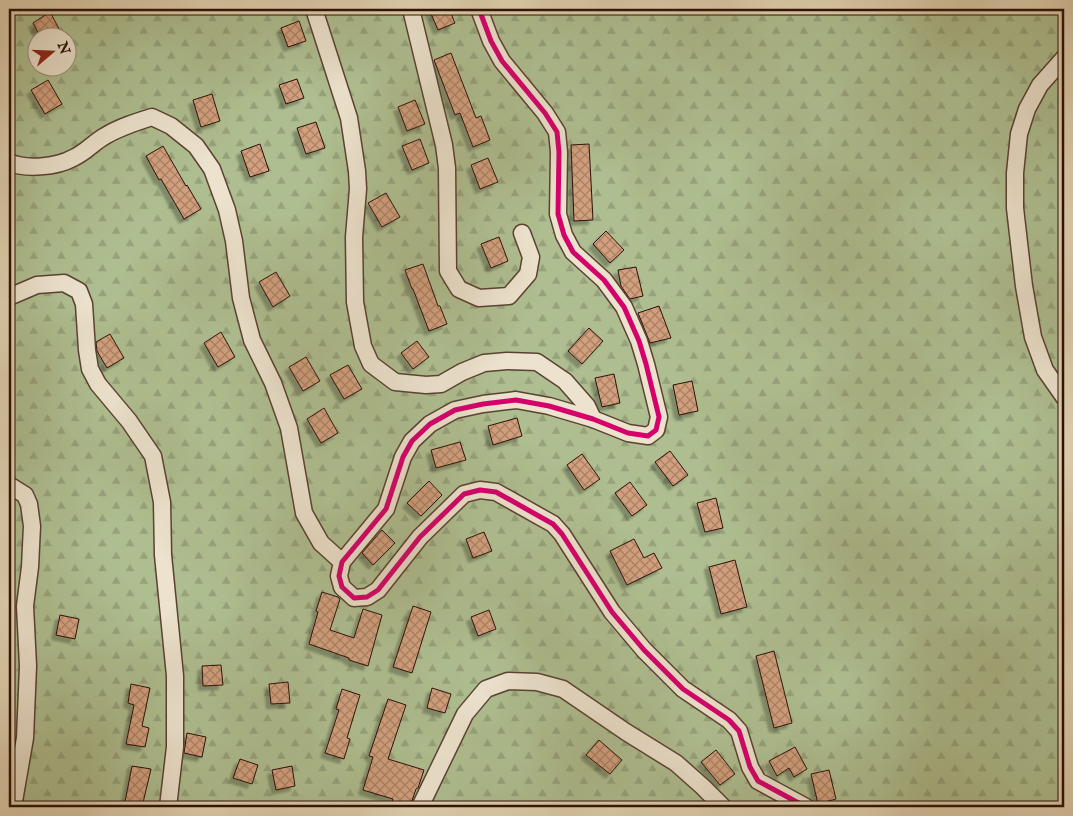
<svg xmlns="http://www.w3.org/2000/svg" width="1073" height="816" font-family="'IM FELL English',serif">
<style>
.forest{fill:url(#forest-firs);stroke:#6d684c;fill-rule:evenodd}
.building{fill:url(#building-cross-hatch);stroke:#2c1107;filter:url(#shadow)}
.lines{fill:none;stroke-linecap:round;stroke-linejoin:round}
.street-casing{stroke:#5a4232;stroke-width:19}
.street{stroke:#ece2cd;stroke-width:16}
.cycleway-casing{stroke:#ece2cd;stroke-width:8}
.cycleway{stroke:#d6006c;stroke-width:5}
</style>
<defs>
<pattern id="forest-firs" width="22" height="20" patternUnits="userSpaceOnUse" patternTransform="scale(1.25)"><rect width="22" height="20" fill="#aebe90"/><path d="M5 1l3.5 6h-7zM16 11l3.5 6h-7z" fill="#96a27b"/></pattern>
<pattern id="building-cross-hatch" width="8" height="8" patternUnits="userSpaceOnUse" patternTransform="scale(1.25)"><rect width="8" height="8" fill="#d2a07e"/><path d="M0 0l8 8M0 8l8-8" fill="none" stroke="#ab8165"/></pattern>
<filter id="shadow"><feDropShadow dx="-4.5" dy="4.5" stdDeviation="1" flood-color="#0004"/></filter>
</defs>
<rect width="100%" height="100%" fill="#e2d3b2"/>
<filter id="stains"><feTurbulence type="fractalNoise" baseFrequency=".004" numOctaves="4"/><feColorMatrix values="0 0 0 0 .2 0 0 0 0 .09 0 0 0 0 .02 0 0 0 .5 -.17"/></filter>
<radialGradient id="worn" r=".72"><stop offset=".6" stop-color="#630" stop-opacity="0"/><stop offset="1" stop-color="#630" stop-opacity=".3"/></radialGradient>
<path class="forest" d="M 9,9 L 1064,9 L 1064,807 L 9,807 ZM 38,38 L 68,38 L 68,68 L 38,68 Z"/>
<g class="building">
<path d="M 429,9 L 449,9 L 455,23 L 438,30 Z"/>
<path d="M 50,12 L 64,38 L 41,38 L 33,23 Z"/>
<path d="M 299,21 L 306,41 L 288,47 L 281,28 Z"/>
<path d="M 451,53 L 476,118 L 481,116 L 490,140 L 473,147 L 460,113 L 455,115 L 434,60 Z"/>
<path d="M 297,79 L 304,98 L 286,104 L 279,85 Z"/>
<path d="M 48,80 L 62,104 L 45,114 L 31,90 Z"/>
<path d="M 212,94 L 220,121 L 201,127 L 193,100 Z"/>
<path d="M 415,100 L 425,124 L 407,131 L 398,107 Z"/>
<path d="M 316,122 L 325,148 L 306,154 L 297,128 Z"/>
<path d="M 420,139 L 429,163 L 412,170 L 402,146 Z"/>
<path d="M 260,144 L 269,171 L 250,177 L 241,151 Z"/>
<path d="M 589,144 L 593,220 L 574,221 L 571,145 Z"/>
<path d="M 163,146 L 186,186 L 187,185 L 201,209 L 184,219 L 161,179 L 159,180 L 146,156 Z"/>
<path d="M 488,158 L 498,182 L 480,189 L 471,165 Z"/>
<path d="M 386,193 L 400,217 L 382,227 L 368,203 Z"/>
<path d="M 606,231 L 624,250 L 610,263 L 593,244 Z"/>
<path d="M 499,237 L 508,261 L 491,268 L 481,244 Z"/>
<path d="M 423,264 L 438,306 L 440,306 L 447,324 L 429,331 L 413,289 L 412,289 L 405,270 Z"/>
<path d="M 636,267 L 643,296 L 630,299 L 621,286 L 618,270 Z"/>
<path d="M 276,272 L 290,296 L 273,307 L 259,282 Z"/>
<path d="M 659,306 L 671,338 L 650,343 L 638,313 Z"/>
<path d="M 589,328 L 603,341 L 582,364 L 568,351 Z"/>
<path d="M 221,332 L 235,357 L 218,367 L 204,343 Z"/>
<path d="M 110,334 L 124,358 L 107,368 L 97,351 L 96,342 Z"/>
<path d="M 417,341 L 429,357 L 413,369 L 401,353 Z"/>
<path d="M 306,357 L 320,381 L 303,391 L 289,367 Z"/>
<path d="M 348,365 L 362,389 L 344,399 L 330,375 Z"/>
<path d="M 614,374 L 620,403 L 602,407 L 595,378 Z"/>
<path d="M 692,381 L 698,411 L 679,415 L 673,385 Z"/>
<path d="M 324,408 L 338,433 L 321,443 L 307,419 Z"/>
<path d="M 517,418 L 522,436 L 493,445 L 488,426 Z"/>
<path d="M 460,442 L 466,460 L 436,468 L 431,450 Z"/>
<path d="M 670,451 L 688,475 L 673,486 L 655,462 Z"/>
<path d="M 582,454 L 600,479 L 584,490 L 567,465 Z"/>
<path d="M 429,481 L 442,495 L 421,516 L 407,503 Z"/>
<path d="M 630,482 L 647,505 L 632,516 L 615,493 Z"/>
<path d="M 716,498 L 723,528 L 705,532 L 697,503 Z"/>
<path d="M 382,530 L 395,543 L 373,565 L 362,553 Z"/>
<path d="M 484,532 L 492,551 L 473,558 L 466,539 Z"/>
<path d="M 634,539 L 644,558 L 654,553 L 662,568 L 627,585 L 610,551 Z"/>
<path d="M 735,560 L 747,607 L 721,614 L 709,567 Z"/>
<path d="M 322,592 L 338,597 L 340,599 L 330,630 L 354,638 L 363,609 L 382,615 L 368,666 L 349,660 L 349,658 L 309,644 L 318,612 L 316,611 Z"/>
<path d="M 413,606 L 431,612 L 412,673 L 393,667 Z"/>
<path d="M 489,610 L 496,629 L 478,636 L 471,617 Z"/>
<path d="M 60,615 L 79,619 L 75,639 L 56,635 Z"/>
<path d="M 774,651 L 792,723 L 774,728 L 756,656 Z"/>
<path d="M 221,665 L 223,685 L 203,686 L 202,666 Z"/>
<path d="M 288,682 L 290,703 L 271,704 L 269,684 Z"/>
<path d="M 131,684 L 150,688 L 142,726 L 149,728 L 145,747 L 126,744 L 134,705 L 128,703 Z"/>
<path d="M 432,688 L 451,694 L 445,713 L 427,708 Z"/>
<path d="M 342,689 L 360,695 L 347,738 L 350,739 L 344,759 L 325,753 L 339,710 L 336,709 Z"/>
<path d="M 388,699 L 406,705 L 388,759 L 424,770 L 418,788 L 416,789 L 410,807 L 391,807 L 393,799 L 363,790 L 373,757 L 369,756 Z"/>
<path d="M 187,733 L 206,737 L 202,757 L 184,753 Z"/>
<path d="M 599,740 L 622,760 L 610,774 L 586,755 Z"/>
<path d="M 795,747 L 807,769 L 794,777 L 789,768 L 777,776 L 769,761 Z"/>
<path d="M 716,750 L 735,774 L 720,785 L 701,762 Z"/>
<path d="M 240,759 L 258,765 L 252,784 L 233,778 Z"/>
<path d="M 132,766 L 151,769 L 142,807 L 124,807 Z"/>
<path d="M 292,766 L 295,786 L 276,790 L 272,770 Z"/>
<path d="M 829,770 L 836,799 L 818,804 L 811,774 Z"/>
</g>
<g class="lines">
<g class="street-casing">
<g id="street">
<path d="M 314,9 L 349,118 L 357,171 L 358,189 L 354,237 L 355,302 L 363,346 L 371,364 L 395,382 L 426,385 L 441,384 L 462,372 L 484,363 L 507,361 L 537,362 L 565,381 L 587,406 L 593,419"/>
<path d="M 411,9 L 444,145 L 447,168 L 448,271 L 459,289 L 479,298 L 509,296 L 528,274 L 531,257 L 522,233"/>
<path d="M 479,9 L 491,41 L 502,61 L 545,113 L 557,132 L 559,152 L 558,214 L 564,235 L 573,252 L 604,280 L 624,307 L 639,341 L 646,364 L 659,417 L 656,430 L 648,436 L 628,433 L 593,419 L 549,406 L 516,400 L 483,404 L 455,410 L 430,424 L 412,441 L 403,457 L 386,509 L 342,562 L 339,576 L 342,587 L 354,598 L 367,597 L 378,590 L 420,537 L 464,494 L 480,490 L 496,492 L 553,524 L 562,534 L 612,612 L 644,650 L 683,689 L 729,720 L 739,731 L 750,767 L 758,781 L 806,807"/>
<path d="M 1064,58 L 1040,85 L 1027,109 L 1019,134 L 1015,173 L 1015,208 L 1024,286 L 1033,337 L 1045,370 L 1064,397"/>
<path d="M 9,162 C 25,170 57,167 73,158 C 85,153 94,142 105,136 C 120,127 136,122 152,117 L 171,126 L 196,146 L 212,169 L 227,210 L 234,241 L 241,298 L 252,340 L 273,383 L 289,428 L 304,513 L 321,543 L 342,562"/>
<path d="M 9,297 L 37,285 L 64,283 L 79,291 L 84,304 L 87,350 L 90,369 L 98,384 L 129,421 L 153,456 L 162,502 L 163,555 L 175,676 L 175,747 L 168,807"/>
<path d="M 9,485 L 25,495 L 29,504 L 32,526 L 30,567 L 25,606 L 28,666 L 25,738 L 13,807"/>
<path d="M 420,807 L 465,714 L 486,689 L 508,681 L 537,682 L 563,689 L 626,732 L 676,763 L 703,787 L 723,807"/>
</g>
</g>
<use href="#street" class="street"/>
<g class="cycleway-casing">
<path id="cycleway" d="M 479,9 L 491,41 L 502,61 L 545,113 L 557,132 L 559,152 L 558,214 L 564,235 L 573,252 L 604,280 L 624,307 L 639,341 L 646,364 L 659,417 L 656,430 L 648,436 L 628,433 L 593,419 L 549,406 L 516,400 L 483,404 L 455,410 L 430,424 L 412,441 L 403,457 L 386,509 L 342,562 L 339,576 L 342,587 L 354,598 L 367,597 L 378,590 L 420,537 L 464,494 L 480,490 L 496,492 L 553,524 L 562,534 L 612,612 L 644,650 L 683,689 L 729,720 L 739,731 L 750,767 L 758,781 L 806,807"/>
</g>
<use href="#cycleway" class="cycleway"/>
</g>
<rect width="1073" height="816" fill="none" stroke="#e2d3b2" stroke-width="30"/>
<rect x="10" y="10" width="1053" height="796" fill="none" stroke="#2c1107" stroke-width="2.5"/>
<rect x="15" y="15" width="1043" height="786" fill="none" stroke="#2c1107"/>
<g transform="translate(52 52) rotate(71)"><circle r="24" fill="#ece2cd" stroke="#9f8e7e"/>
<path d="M0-4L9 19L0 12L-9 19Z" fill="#8f2418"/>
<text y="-8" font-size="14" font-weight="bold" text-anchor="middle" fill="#2c1107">N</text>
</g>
<rect width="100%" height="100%" filter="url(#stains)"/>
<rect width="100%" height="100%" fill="url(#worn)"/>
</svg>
